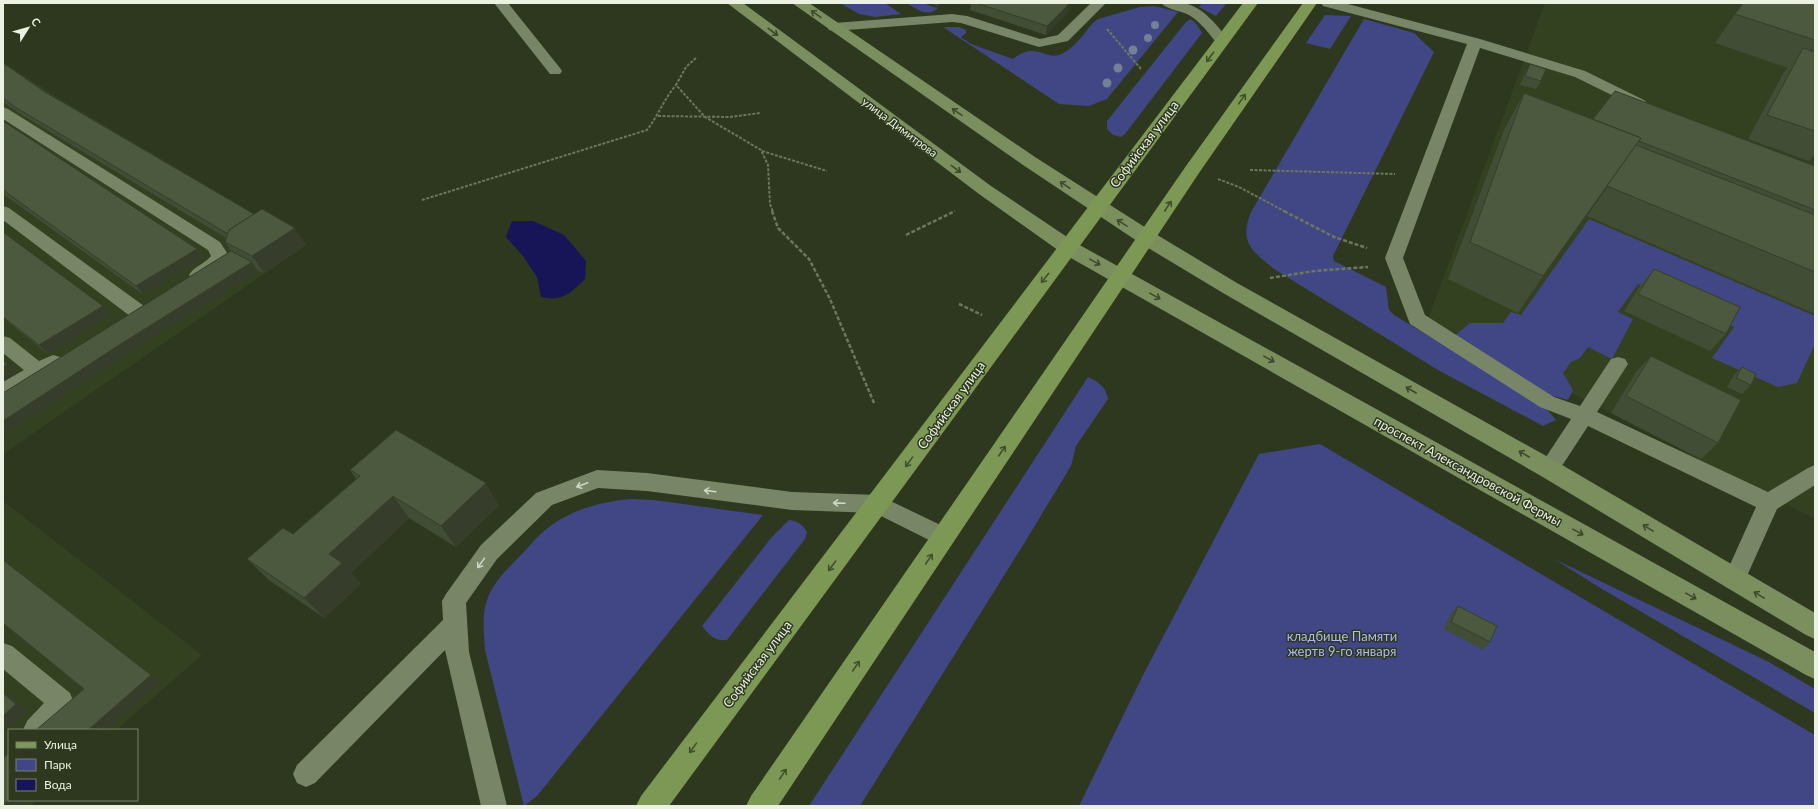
<svg xmlns="http://www.w3.org/2000/svg" width="1818" height="809" font-family="Lato,sans-serif">
<style>
.built{fill:#344120}
.green{fill:#404784}
.water{fill:#181458}
.lines{fill:none;stroke-linecap:round;stroke-linejoin:round}
.path-far1{stroke:#6d7760;stroke-width:2;stroke-dasharray:3 1.5;stroke-linecap:butt}
.path{stroke:#6d7760;stroke-width:2.5;stroke-dasharray:4 2;stroke-linecap:butt}
.lane{fill:#788567;fill-rule:evenodd}
.secondary{fill:#7b8e5e;fill-rule:evenodd}
.primary{fill:#7d9755;fill-rule:evenodd}
.tree{fill:#748095}
.wall{fill:#424d35}
.shaded-wall{fill:#363e2b}
.building{fill:#4d593e;stroke:#363e2b}
.oneway{stroke:#3d492b}
.oneway2{stroke:#41502c}
.oneway3{stroke:#ced7c3}
.labels{text-anchor:middle;dominant-baseline:central;stroke-width:3;stroke-linejoin:round;paint-order:stroke}
.far-street-label{font-size:11px;fill:#ebf2e2;stroke:#2d381e}
.street-label{font-size:13px;fill:#ebf2e2;stroke:#2d381e}
.park-label{font-size:13px;fill:#afbaf7;stroke:#2d381e}
</style>
<rect width="100%" height="100%" fill="#2d381e"/>
<g class="built">
<path d="M 1545,3 L 1815,3 L 1815,519 L 1428,319 Z"/>
<path d="M 3,62 L 57,97 L 306,245 L 3,454 Z"/>
<path d="M 3,501 L 202,655 L 116,730 L 9,730 L 9,800 L 37,800 L 31,806 L 3,806 Z"/>
</g>
<g class="green">
<path d="M 840,3 L 885,3 L 901,14 L 875,17 L 859,14 Z"/>
<path d="M 907,3 L 928,3 L 927,5 L 938,8 C 928,18 916,9 907,3 Z"/>
<path d="M 1202,3 L 1227,3 L 1216,16 L 1199,7 Z"/>
<path d="M 1154,6 L 1178,12 L 1107,99 L 1089,106 L 1059,104 L 943,27 L 959,27 L 966,30 L 966,33 L 961,37 L 971,44 L 1013,59 C 1038,39 1047,65 1065,52 C 1076,46 1085,32 1093,23 L 1098,19 L 1140,7 Z"/>
<path d="M 1325,15 L 1351,16 L 1330,49 L 1306,43 Z"/>
<path d="M 1191,19 L 1197,25 L 1202,33 L 1125,134 L 1121,137 L 1113,135 L 1107,129 L 1107,121 L 1186,22 Z"/>
<path d="M 1364,19 L 1414,33 L 1434,52 L 1333,256 L 1334,261 L 1386,287 L 1389,310 L 1394,315 L 1544,406 L 1556,420 L 1543,426 L 1438,370 L 1274,269 C 1251,250 1239,242 1251,212 Z"/>
<path d="M 1589,219 L 1815,316 L 1815,344 L 1797,383 L 1778,387 L 1712,358 L 1734,327 L 1638,284 L 1618,312 L 1633,319 L 1612,359 L 1588,347 L 1580,358 L 1571,362 L 1563,373 L 1573,390 L 1568,400 L 1549,395 L 1453,337 L 1470,323 L 1503,323 L 1511,312 L 1521,315 Z"/>
<path d="M 1088,377 C 1099,382 1106,387 1108,399 L 1076,446 L 1071,466 L 1025,542 L 860,806 L 809,806 Z"/>
<path d="M 1320,444 L 1815,735 L 1815,806 L 1079,806 L 1143,675 L 1259,454 Z"/>
<path d="M 630,499 L 654,500 L 763,515 L 537,796 L 524,806 L 485,650 C 484,632 481,612 489,595 C 495,581 508,568 519,557 C 529,547 538,535 549,527 C 573,509 601,502 630,499 Z"/>
<path d="M 789,520 C 798,521 802,524 807,532 L 805,539 L 727,640 C 716,642 709,635 702,626 L 771,538 Z"/>
<path d="M 1554,559 L 1769,662 L 1815,689 L 1815,713 L 1602,589 Z"/>
</g>
<path class="water" d="M 512,221 L 533,221 L 564,235 L 586,261 L 585,279 C 571,293 562,302 541,297 L 537,277 L 523,256 L 506,237 Z"/>
<g class="lines">
<g class="path-far1">
<path d="M 1107,29 L 1141,69"/>
<path d="M 696,58 L 686,67 L 676,85 L 705,117 L 761,150 L 768,165 L 770,204 L 773,212"/>
<path d="M 658,116 L 730,117 L 760,113"/>
<path d="M 762,151 L 827,171"/>
<path d="M 1250,170 L 1395,174"/>
<path d="M 1218,179 L 1239,187 L 1286,212"/>
<path d="M 422,200 L 647,130 C 658,116 664,99 676,85"/>
</g>
<g class="path">
<path d="M 772,211 L 778,228 L 809,259 L 830,299 L 874,403"/>
<path d="M 1284,211 L 1334,237 L 1367,248"/>
<path d="M 906,235 L 955,211"/>
<path d="M 1270,278 L 1314,271 L 1368,267"/>
<path d="M 959,304 L 982,315"/>
</g>
<g class="lane">
<path d="M 494,3 L 508,3 L 560,68 L 562,71 L 560,74 L 550,74 Z"/>
<path d="M 1091,3 L 1106,3 L 1068,41 L 1039,47 L 961,23 L 952,22 L 834,31 L 829,30 L 827,27 L 829,24 L 834,23 L 952,14 L 967,16 L 1040,39 L 1058,35 Z"/>
<path d="M 1161,3 C 1168,3 1177,2 1184,3 C 1203,7 1218,26 1229,41 L 1227,44 L 1217,44 C 1209,33 1200,21 1187,14 C 1180,11 1166,9 1161,3 Z"/>
<path d="M 1321,3 L 1344,3 L 1480,39 L 1585,71 L 1644,100 L 1647,103 L 1644,106 L 1634,106 L 1575,77 L 1480,48 L 1403,258 L 1425,315 L 1554,397 L 1580,406 L 1611,359 L 1618,357 L 1625,359 L 1628,364 L 1597,412 L 1768,492 L 1808,468 L 1815,465 L 1815,485 L 1777,509 L 1742,587 L 1734,590 L 1726,587 L 1723,580 L 1756,507 L 1588,426 L 1556,475 L 1549,478 L 1542,475 L 1538,469 L 1542,463 L 1571,419 L 1540,407 L 1410,324 L 1385,258 L 1467,44 L 1323,6 Z"/>
<path d="M 3,107 L 8,109 L 220,242 L 229,256 C 221,269 208,284 192,279 L 189,275 C 194,266 205,264 211,256 L 208,250 L 3,119 Z"/>
<path d="M 3,206 L 9,208 L 144,306 L 146,311 L 144,316 L 137,318 L 130,316 L 3,220 Z"/>
<path d="M 3,336 L 10,338 L 39,361 L 53,355 L 60,357 L 63,362 L 60,367 L 10,397 L 3,400 L 3,382 L 24,370 L 3,353 Z"/>
<path d="M 597,470 L 647,473 L 792,492 L 878,495 L 951,530 L 954,537 L 951,544 L 943,547 L 875,513 L 792,510 L 647,491 L 598,488 L 552,505 L 497,559 L 466,603 L 469,652 L 507,806 L 481,806 L 445,650 L 315,783 L 306,787 L 297,783 L 293,774 L 297,765 L 443,620 L 442,601 L 446,594 L 481,545 L 536,493 Z"/>
<path d="M 3,643 L 12,646 L 70,693 L 73,701 L 70,709 L 54,730 L 23,730 L 27,721 L 44,703 L 3,669 Z"/>
</g>
<g class="secondary">
<path d="M 727,3 L 743,3 L 991,186 L 1076,243 L 1815,652 L 1815,679 L 1806,675 L 1062,253 L 979,194 Z"/>
<path d="M 792,3 L 809,3 L 1035,157 L 1154,233 L 1237,283 L 1557,462 L 1815,613 L 1815,639 L 1806,635 L 1541,476 L 1223,293 L 1140,243 L 1023,165 Z"/>
</g>
<g class="primary">
<path d="M 1243,3 L 1258,3 L 669,806 L 636,806 L 641,796 Z"/>
<path d="M 1303,3 L 1317,3 L 1199,173 L 778,806 L 746,806 L 751,796 L 1186,166 Z"/>
</g>
</g>
<g class="tree">
<circle cx="1155" cy="25" r="4"/>
<circle cx="1148" cy="38" r="4"/>
<circle cx="1133" cy="50" r="4.5"/>
<circle cx="1118" cy="68" r="4.5"/>
<circle cx="1107" cy="83" r="4.5"/>
</g>
<g class="wall">
<path d="M 934,3 L 941,3 L 938,6 L 934,5 Z"/>
<path d="M 971,3 L 1070,3 L 1068,12 L 1046,35 L 970,10 Z"/>
<path d="M 1815,3 L 1815,154 L 1809,161 L 1748,139 L 1784,72 L 1788,68 L 1715,43 L 1735,14 Z"/>
<path d="M 3,63 L 45,92 L 306,245 L 264,273 L 258,270 L 258,271 L 124,356 L 231,251 L 225,242 L 226,238 L 22,115 L 3,102 Z"/>
<path d="M 1530,64 L 1541,81 L 1536,89 L 1520,85 L 1525,73 Z"/>
<path d="M 1524,93 L 1593,119 L 1815,166 L 1815,314 L 1587,216 L 1518,313 L 1448,279 L 1504,130 Z"/>
<path d="M 3,121 L 197,249 L 204,258 L 144,295 L 3,194 Z"/>
<path d="M 3,232 L 111,315 L 48,354 L 3,318 Z"/>
<path d="M 1654,269 L 1726,334 L 1710,351 L 1624,311 L 1640,286 Z"/>
<path d="M 1651,356 L 1718,443 L 1701,459 L 1611,413 L 1636,372 Z"/>
<path d="M 1742,367 L 1751,385 L 1742,394 L 1727,387 L 1733,376 Z"/>
<path d="M 350,470 L 499,505 L 456,547 L 409,518 L 351,573 L 361,584 L 324,618 L 269,580 L 247,559 L 293,534 L 356,479 Z"/>
<path d="M 1458,606 L 1490,642 L 1483,650 L 1444,629 L 1451,613 Z"/>
</g>
<g class="shaded-wall">
<path d="M 938,3 L 941,3 L 938,6 Z"/>
<path d="M 1070,3 L 1068,12 L 1046,35 L 1047,26 Z"/>
<path d="M 1641,138 L 1616,175 L 1518,313 L 1543,276 Z"/>
<path d="M 295,228 L 306,245 L 264,273 L 252,256 Z"/>
<path d="M 197,249 L 204,258 L 144,295 L 136,286 Z"/>
<path d="M 252,262 L 258,271 L 124,356 L 3,436 L 3,421 L 116,347 Z"/>
<path d="M 103,306 L 111,315 L 48,354 L 39,345 Z"/>
<path d="M 7,364 L 16,373 L 3,381 L 3,367 Z"/>
<path d="M 486,483 L 499,505 L 456,547 L 441,526 Z"/>
<path d="M 393,496 L 409,518 L 351,573 L 361,584 L 324,618 L 304,598 L 329,554 Z"/>
<path d="M 3,560 L 160,682 L 107,730 L 88,730 L 151,675 Z"/>
<path d="M 3,690 L 28,711 L 3,733 Z"/>
<path d="M 9,800 L 28,800 L 21,806 L 3,806 L 3,805 Z"/>
</g>
<g class="building">
<path d="M 976,3 L 1070,3 L 1047,26 Z"/>
<path d="M 1743,3 L 1815,3 L 1815,40 L 1735,14 Z"/>
<path d="M 1803,48 L 1815,52 L 1815,131 L 1767,115 Z"/>
<path d="M 3,63 L 45,92 L 254,214 L 229,230 L 228,234 L 15,107 L 3,98 Z"/>
<path d="M 1530,64 L 1546,69 L 1541,81 L 1525,76 Z"/>
<path d="M 1615,91 L 1815,166 L 1815,210 L 1639,141 L 1641,138 L 1593,119 Z"/>
<path d="M 1524,93 L 1641,138 L 1543,276 L 1470,242 Z"/>
<path d="M 3,121 L 197,249 L 136,286 L 3,190 Z"/>
<path d="M 1636,145 L 1815,215 L 1815,272 L 1607,186 Z"/>
<path d="M 262,209 L 295,228 L 252,256 L 225,242 L 229,230 Z"/>
<path d="M 3,232 L 103,306 L 39,345 L 3,317 Z"/>
<path d="M 231,251 L 252,262 L 116,347 L 3,421 L 3,393 Z"/>
<path d="M 1654,269 L 1740,307 L 1726,334 L 1638,294 Z"/>
<path d="M 1651,356 L 1741,400 L 1718,443 L 1626,396 Z"/>
<path d="M 3,361 L 7,364 L 3,367 Z"/>
<path d="M 1742,367 L 1756,374 L 1751,385 L 1736,378 Z"/>
<path d="M 396,430 L 486,483 L 441,526 L 393,496 L 329,554 L 342,563 L 304,598 L 247,559 L 283,528 L 293,534 L 360,476 L 350,470 Z"/>
<path d="M 3,560 L 151,675 L 88,730 L 36,730 L 84,689 L 3,623 Z"/>
<path d="M 1458,606 L 1497,626 L 1490,642 L 1451,622 Z"/>
<path d="M 3,693 L 16,704 L 3,716 Z"/>
<path d="M 9,753 L 9,800 L 3,805 L 3,758 Z"/>
</g>
<defs><path id="oneway-shaft" d="M-6 0H5M1.5-3L5.5 0L1.5 3" fill="none" stroke-width="1.6" stroke-linecap="round" stroke-linejoin="round"/></defs>
<g class="oneway">
<use href="#oneway-shaft" transform="translate(816 14) rotate(-146)"/>
<use href="#oneway-shaft" transform="translate(773 32) rotate(37)"/>
<use href="#oneway-shaft" transform="translate(957 112) rotate(-145)"/>
<use href="#oneway-shaft" transform="translate(956 169) rotate(37)"/>
<use href="#oneway-shaft" transform="translate(1065 185) rotate(-146)"/>
<use href="#oneway-shaft" transform="translate(1122 223) rotate(-148)"/>
<use href="#oneway-shaft" transform="translate(1095 262) rotate(29)"/>
<use href="#oneway-shaft" transform="translate(1155 296) rotate(29)"/>
<use href="#oneway-shaft" transform="translate(1269 359) rotate(29)"/>
<use href="#oneway-shaft" transform="translate(1411 390) rotate(-150)"/>
<use href="#oneway-shaft" transform="translate(1524 454) rotate(-150)"/>
<use href="#oneway-shaft" transform="translate(1648 528) rotate(-149)"/>
<use href="#oneway-shaft" transform="translate(1578 532) rotate(29)"/>
<use href="#oneway-shaft" transform="translate(1759 595) rotate(-149)"/>
<use href="#oneway-shaft" transform="translate(1691 596) rotate(29)"/>
</g>
<g class="oneway2">
<use href="#oneway-shaft" transform="translate(1210 57) rotate(127)"/>
<use href="#oneway-shaft" transform="translate(1242 99) rotate(-55)"/>
<use href="#oneway-shaft" transform="translate(1168 206) rotate(-57)"/>
<use href="#oneway-shaft" transform="translate(1045 278) rotate(128)"/>
<use href="#oneway-shaft" transform="translate(1002 451) rotate(-56)"/>
<use href="#oneway-shaft" transform="translate(909 462) rotate(126)"/>
<use href="#oneway-shaft" transform="translate(929 559) rotate(-56)"/>
<use href="#oneway-shaft" transform="translate(832 566) rotate(127)"/>
<use href="#oneway-shaft" transform="translate(856 666) rotate(-56)"/>
<use href="#oneway-shaft" transform="translate(693 748) rotate(126)"/>
<use href="#oneway-shaft" transform="translate(783 774) rotate(-56)"/>
</g>
<g class="oneway3">
<use href="#oneway-shaft" transform="translate(582 485) rotate(159)"/>
<use href="#oneway-shaft" transform="translate(710 491) rotate(-173)"/>
<use href="#oneway-shaft" transform="translate(839 503) rotate(-178)"/>
<use href="#oneway-shaft" transform="translate(481 563) rotate(125)"/>
</g>
<g class="labels">
<g class="far-street-label">
<text transform="translate(900 127) rotate(37)">улица Димитрова</text>
</g>
<g class="street-label">
<text transform="translate(1144 144) rotate(-53)">Софийская улица</text>
<text transform="translate(951 405) rotate(-54)">Софийская улица</text>
<text transform="translate(1468 471) rotate(29)">проспект Александровской Фермы</text>
<text transform="translate(757 664) rotate(-53)">Софийская улица</text>
</g>
<g class="park-label">
<text x="1342" y="636">кладбище Памяти<tspan x="1342" dy="15">жертв 9-го января</tspan></text>
</g>
</g>
<rect width="1818" height="809" fill="none" stroke="#ebf2e2" stroke-width="8"/>
<rect x="8" y="729" width="130" height="72" fill="#2d381e" stroke="#79826c"/>
<rect x="16" y="742" width="20" height="6" fill="#7d9755" stroke="#79826c"/>
<text x="44" y="749" font-size="12" fill="#ebf2e2">Улица</text>
<rect x="16" y="759" width="20" height="12" fill="#404784" stroke="#79826c"/>
<text x="44" y="769" font-size="12" fill="#ebf2e2">Парк</text>
<rect x="16" y="779" width="20" height="12" fill="#181458" stroke="#79826c"/>
<text x="44" y="789" font-size="12" fill="#ebf2e2">Вода</text>
<g transform="translate(28 28) rotate(53)" stroke="#2d381e" stroke-width="3" paint-order="stroke">
<path d="M0-3L7 15L0 10L-7 15Z" fill="#ebf2e2"/>
<text y="-6" font-size="11" font-weight="bold" text-anchor="middle" fill="#ebf2e2">С</text>
</g>
</svg>
